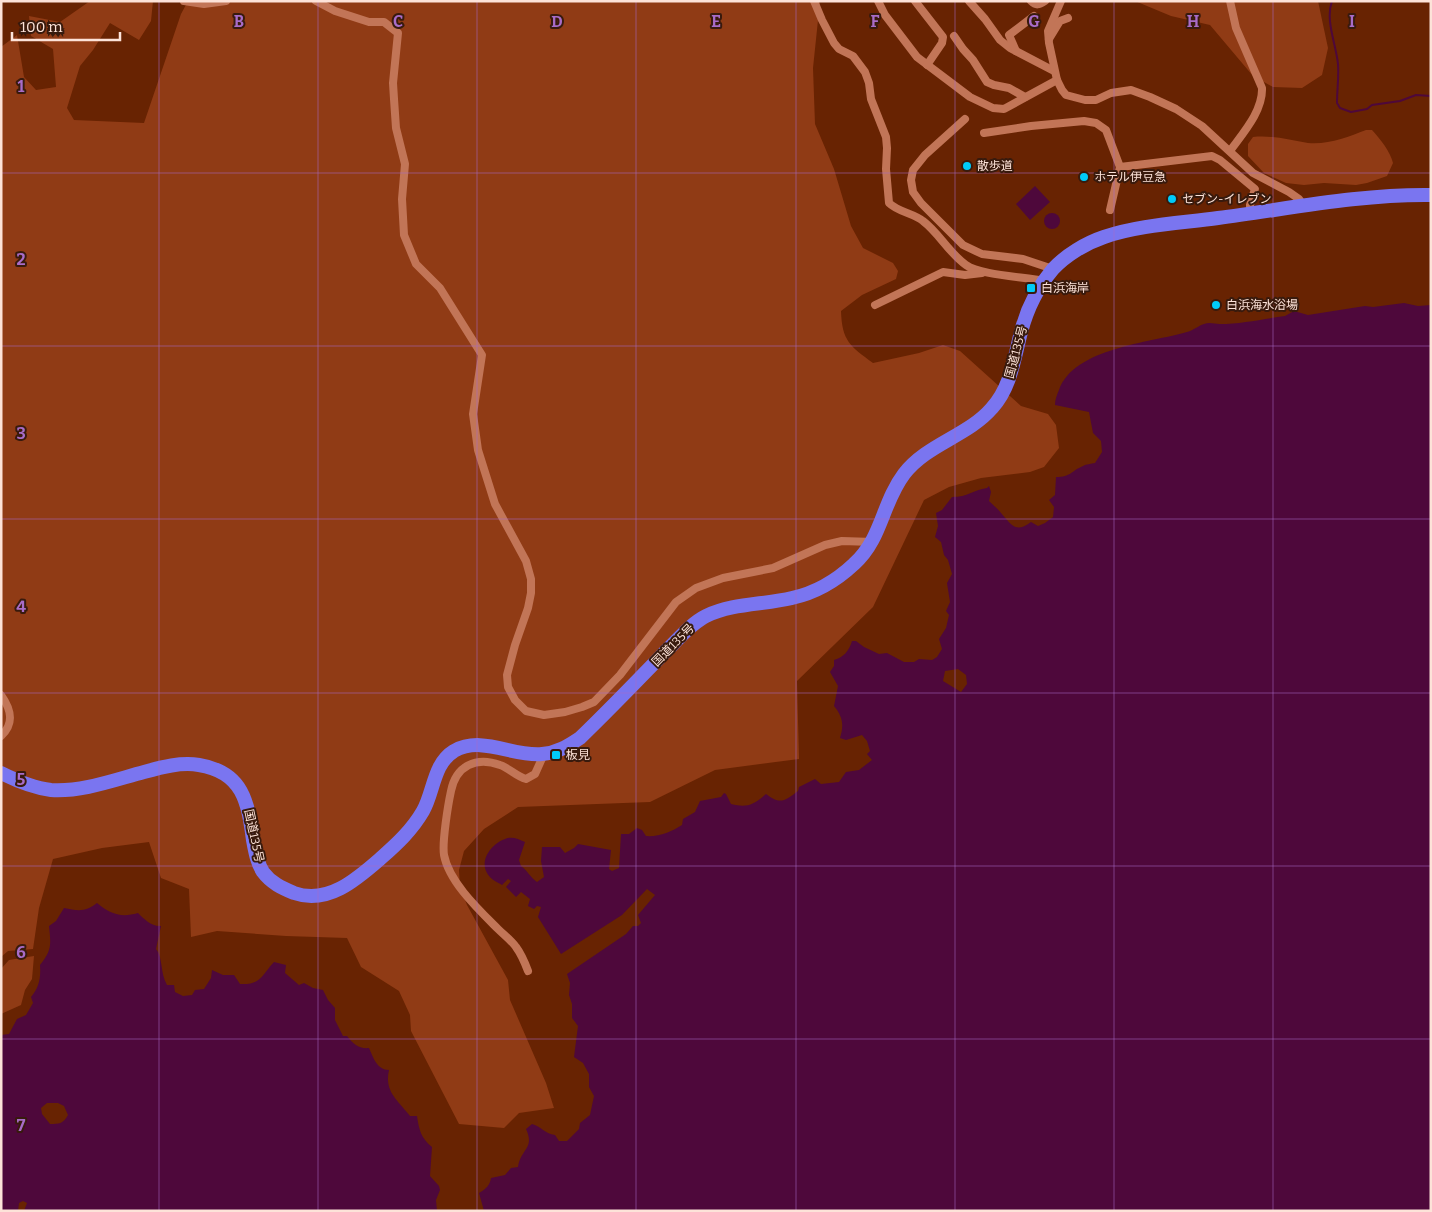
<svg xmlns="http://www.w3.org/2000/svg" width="1432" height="1212" font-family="Bitter,'Noto Sans JP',serif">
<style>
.green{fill:#903b15}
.water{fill:#4e083b;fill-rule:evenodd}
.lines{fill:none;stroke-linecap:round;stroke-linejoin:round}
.stream{stroke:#4e083b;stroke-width:2}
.street{stroke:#c27557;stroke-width:8}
.highway{stroke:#7a75f0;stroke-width:14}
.grid{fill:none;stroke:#a86cc8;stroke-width:1;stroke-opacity:0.55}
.poi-dot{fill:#00cbf9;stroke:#381a0d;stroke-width:2}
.labels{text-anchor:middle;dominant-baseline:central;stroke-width:4;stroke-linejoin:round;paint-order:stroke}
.poi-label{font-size:12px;fill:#fde3d9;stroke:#381a0d;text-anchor:start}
.street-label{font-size:12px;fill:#fde3d9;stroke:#381a0d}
.grid-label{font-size:16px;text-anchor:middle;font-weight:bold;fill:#a86cc8;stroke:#381a0d;stroke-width:4;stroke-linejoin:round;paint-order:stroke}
</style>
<rect width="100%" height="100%" fill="#682302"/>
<g class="green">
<path d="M 90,1 L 153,1 L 151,21 L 139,40 L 110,23 L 93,50 L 80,66 L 67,108 L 74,120 L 144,123 L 181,14 L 188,1 L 820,1 L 813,68 L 815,124 L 834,169 L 851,226 L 863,248 L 893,263 L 898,271 L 896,279 L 862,295 L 841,311 C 842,341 850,346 873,363 L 919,353 L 943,345 L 960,351 L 1021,406 L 1048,414 L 1056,425 L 1059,448 L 1044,467 L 1030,472 L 981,478 L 949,487 L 924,500 L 873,607 L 797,681 L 799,759 L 715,770 L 650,802 L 518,807 L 484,829 L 464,851 L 459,870 L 460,887 L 467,905 L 508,980 L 510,1000 L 546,1083 L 554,1108 L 519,1113 L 504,1128 L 459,1124 L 411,1031 L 410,1015 L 399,991 L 361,967 L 347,938 L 286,936 L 217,931 L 191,937 L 189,889 L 161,878 L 149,842 L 102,848 L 53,859 L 39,908 L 33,949 L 8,951 L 1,957 L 1,47 L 17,35 L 24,77 L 36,90 L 56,87 L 53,49 L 31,36 L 29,16 L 60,22 Z"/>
<path d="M 1135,1 L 1318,1 L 1328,48 L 1322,75 L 1302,88 L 1273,87 L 1253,76 L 1210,25 L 1171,16 Z"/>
<path d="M 1366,130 L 1372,130 C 1381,140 1390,151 1393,163 L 1387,176 L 1367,183 L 1356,185 L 1324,183 L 1304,185 L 1286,183 L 1264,173 L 1248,156 L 1248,144 L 1253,137 C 1272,135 1290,140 1308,143 C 1328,145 1348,137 1366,130 Z"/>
<path d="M 34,956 L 32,979 L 25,990 L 21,1005 L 1,1014 L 1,969 L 9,960 Z"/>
</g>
<g class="water">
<path d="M 1035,186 L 1050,202 L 1030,220 L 1016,204 Z"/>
<circle cx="1052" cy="221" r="8"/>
<path d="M 1404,303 L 1418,306 L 1431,305 L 1431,1211 L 484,1211 L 479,1193 C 486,1189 490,1185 491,1178 L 505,1175 L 511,1168 L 518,1167 C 521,1148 535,1149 526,1129 L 532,1124 C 542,1127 545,1134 555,1135 L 559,1141 L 567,1141 L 579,1129 L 580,1123 L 590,1115 L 594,1096 L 589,1087 L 589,1074 L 583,1063 L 574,1057 L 578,1026 L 572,1018 L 572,1004 L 569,995 L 570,983 L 567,974 L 626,934 L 633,926 L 638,926 L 641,923 L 638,915 L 655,895 L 647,889 L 622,915 L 561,954 L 538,917 L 541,907 L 537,906 L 534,909 L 528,906 L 530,899 L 521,892 L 516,897 L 506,887 L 511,881 L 508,879 L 502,885 C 497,882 490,879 487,873 C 479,859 493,843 505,839 C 512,836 518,839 525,842 L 519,860 L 521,866 C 527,870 530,877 537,882 L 544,877 L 541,861 L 542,847 L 560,847 L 565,853 L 574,848 L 578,844 L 611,850 L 609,869 L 612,871 L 619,868 L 621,834 L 629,834 L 637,828 L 642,830 L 646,836 C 659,837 671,832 682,825 L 683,819 L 695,812 L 700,801 L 721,797 L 724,793 L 726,794 L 731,804 C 747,808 753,805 766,794 C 780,805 785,801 798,791 L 799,787 L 815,779 L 821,784 L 839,782 L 846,772 L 859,770 L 872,760 L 867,754 L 870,751 L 867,741 L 862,735 L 846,740 L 840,738 C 844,725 843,717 834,706 L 838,686 L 830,672 L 834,666 L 834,660 C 844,657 849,651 852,641 L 856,641 L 864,647 L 879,654 L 887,653 L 904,662 L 914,662 L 919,659 L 932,660 L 937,657 L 942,649 L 939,639 L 946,628 L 949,615 L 946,611 L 950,602 L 947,583 L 952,574 L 948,560 L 944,555 L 941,542 L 935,537 L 938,526 L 936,513 L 942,510 L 952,497 C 968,497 973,490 987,488 L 989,486 L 991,492 L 989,501 C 993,505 998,509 1001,513 C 1011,524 1015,534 1031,522 L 1038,526 L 1045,523 L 1053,517 L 1054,507 L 1049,500 L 1055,495 L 1056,477 C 1071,477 1071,471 1083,466 C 1086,464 1091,464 1095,463 L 1102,452 L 1101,441 L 1093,433 L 1089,412 L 1055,405 C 1055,399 1057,395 1059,390 C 1074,348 1149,343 1187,332 C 1194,330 1198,326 1204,324 C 1210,322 1214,324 1220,324 C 1241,324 1263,319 1285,316 L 1294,311 L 1308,315 L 1365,306 L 1373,307 ZM 958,669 L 966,675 L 967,684 L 961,692 L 943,681 L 945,671 Z"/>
<path d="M 97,903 C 110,914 121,918 138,913 C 144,919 152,927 161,926 L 156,949 C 163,957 160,973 167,985 L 174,985 L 175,992 L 183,996 L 192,995 L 195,990 L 204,989 L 211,978 L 212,970 L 223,975 L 234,975 L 240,984 C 261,985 261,976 274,962 L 286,965 L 285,973 L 299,985 L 304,983 L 313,988 L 323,990 L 328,1000 L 335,1008 L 335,1020 L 343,1036 L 347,1036 C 353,1044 359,1049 369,1048 C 373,1057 377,1070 389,1070 C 384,1092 398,1100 410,1116 L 417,1116 C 419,1130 421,1138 432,1147 L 430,1176 L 439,1186 L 440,1190 L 436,1200 L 437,1211 L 24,1211 L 27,1203 L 23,1201 L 19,1203 L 18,1211 L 1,1211 L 1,1035 L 9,1034 L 17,1019 L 26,1015 L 33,1003 L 31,997 C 39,988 41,978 40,965 C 52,950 51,945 49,926 L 56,921 L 64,908 C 78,911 86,912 97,903 ZM 47,1103 L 58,1103 L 64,1106 L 68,1115 C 63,1124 59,1124 50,1124 L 42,1114 L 41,1108 Z"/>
</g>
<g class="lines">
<path class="stream" d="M 1332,1 C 1325,20 1336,44 1338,64 C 1339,77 1337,90 1337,103 L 1340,108 L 1351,112 L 1367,109 L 1372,105 L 1400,101 L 1416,95 L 1431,96"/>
<g class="street">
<path d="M 184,1 L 204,4 L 226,1"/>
<path d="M 316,1 L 335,11 L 369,22 L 384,22 L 398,33 L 393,83 L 394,99 L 396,128 L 405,164 L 402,199 L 404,235 L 416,264 L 440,288 L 482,355 L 473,414 L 478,450 L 495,504 L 526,561 L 531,579 L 531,593 L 528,608 L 515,645 L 507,675 L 508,687 L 515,700 L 526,711 L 544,715 L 565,712 L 582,707 L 594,702 L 620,675 L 676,602 L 696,588 L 723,578 L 773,568 L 825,545 L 842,541 L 873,542"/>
<path d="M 814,1 L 822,20 L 834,43 L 839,49 L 853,56 L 865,72 L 869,83 L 871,99 L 886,137 L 887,148 L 886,169 L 889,203 C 898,212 913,213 923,221 C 939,233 949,253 966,265 C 979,275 1026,277 1044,281"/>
<path d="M 878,1 L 885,15 L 917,57 L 970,97 L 993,108 L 1004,109 L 1057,80"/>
<path d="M 915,1 L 943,37 L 942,43 L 927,65"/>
<path d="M 969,1 L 985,19 L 1000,40 L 1010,48 L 1054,71"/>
<path d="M 1031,1 C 1036,6 1039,5 1045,1"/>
<path d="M 1061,1 L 1048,31 L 1049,43 L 1057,80 L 1062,90 L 1066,95 L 1085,100 L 1096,100 L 1111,93 L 1131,90 L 1150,97 L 1176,109 L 1202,126 L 1253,173 L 1289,192 L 1299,199 L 1304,206"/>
<path d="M 1230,1 L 1236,28 L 1262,88 C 1263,111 1243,133 1230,151"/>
<path d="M 954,36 L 963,49 L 973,60 L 987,82 L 994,85 L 1009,88 L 1025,97"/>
<path d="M 1049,39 L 1060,21 L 1068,18"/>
<path d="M 1016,51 L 1009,35 L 1034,16"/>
<path d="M 965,119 L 925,155 L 913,170 L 911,180 L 913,192 L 921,203 L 963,245 L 982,254 L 1023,259 L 1053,269"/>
<path d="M 984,133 L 1031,126 L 1084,121 L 1096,123 L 1106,130 L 1120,167 L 1110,210"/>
<path d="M 1120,167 L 1212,156 L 1220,160 L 1255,189 L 1250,205 L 1250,214"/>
<path d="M 875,305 L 943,272 L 965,275 L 982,273"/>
<path d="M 1,695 C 11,709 15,723 1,736"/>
<path d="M 528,971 C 525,963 522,955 516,947 C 511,940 504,935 498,929 C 479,910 449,882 444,855 C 442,842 448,805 451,791 C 456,766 476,756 500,765 C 509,768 516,776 526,779 L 535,774 L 544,754"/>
</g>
<path class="highway" d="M 1,773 C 17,781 34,788 51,790 C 82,792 114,780 144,772 C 162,767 181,762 199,765 C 243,772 248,802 253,840 C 255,851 257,863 263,872 C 271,883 282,888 294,893 C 328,905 357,879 381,858 C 397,844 412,830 423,811 C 434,792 433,764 454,751 C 482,735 513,757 542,754 C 557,753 568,746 580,738 C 609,710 637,681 665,652 C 678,640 690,624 706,616 C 733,603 763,605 792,598 C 815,593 837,580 854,564 C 882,539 882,503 904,474 C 927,444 968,436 992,408 C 1011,387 1014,359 1021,332 C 1027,309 1037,288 1053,269 C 1066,255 1086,243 1104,237 C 1138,225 1182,223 1218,218 C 1288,209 1359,194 1431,195"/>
</g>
<path class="grid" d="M 159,1 L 159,1211M 318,1 L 318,1211M 477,1 L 477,1211M 636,1 L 636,1211M 796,1 L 796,1211M 955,1 L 955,1211M 1114,1 L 1114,1211M 1273,1 L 1273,1211M 1,173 L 1431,173M 1,346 L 1431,346M 1,519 L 1431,519M 1,693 L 1431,693M 1,866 L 1431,866M 1,1039 L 1431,1039"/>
<g class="poi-dot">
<circle cx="967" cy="166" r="5"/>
<circle cx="1084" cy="177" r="5"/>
<circle cx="1172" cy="199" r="5"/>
<rect x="1026" y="283" width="10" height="10" rx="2.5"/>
<circle cx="1216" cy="305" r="5"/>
<rect x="551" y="750" width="10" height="10" rx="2.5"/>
</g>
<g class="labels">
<g class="poi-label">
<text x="977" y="166">散歩道</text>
<text x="1094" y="177">ホテル伊豆急</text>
<text x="1182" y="199">セブン-イレブン</text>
<text x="1041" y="288">白浜海岸</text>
<text x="1226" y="305">白浜海水浴場</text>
<text x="566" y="755">板見</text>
</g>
<g class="street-label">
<text transform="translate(1016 352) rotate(-75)">国道135号</text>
<text transform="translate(673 645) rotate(-45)">国道135号</text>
<text transform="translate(254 836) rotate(78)">国道135号</text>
</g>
</g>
<g class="grid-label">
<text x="239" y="27">B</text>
<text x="398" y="27">C</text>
<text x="557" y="27">D</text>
<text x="716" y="27">E</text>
<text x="875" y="27">F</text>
<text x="1034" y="27">G</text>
<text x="1193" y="27">H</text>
<text x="1352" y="27">I</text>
<text x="21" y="92">1</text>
<text x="21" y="265">2</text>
<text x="21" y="439">3</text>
<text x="21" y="612">4</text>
<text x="21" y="785">5</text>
<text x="21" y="958">6</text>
<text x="21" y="1131">7</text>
</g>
<rect width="1432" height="1212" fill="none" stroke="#fde3d9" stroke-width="5"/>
<path d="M12 32v8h108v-8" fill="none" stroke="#fde3d9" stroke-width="2.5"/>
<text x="20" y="32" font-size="15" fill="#fde3d9" stroke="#381a0d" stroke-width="4" paint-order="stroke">100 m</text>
</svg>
